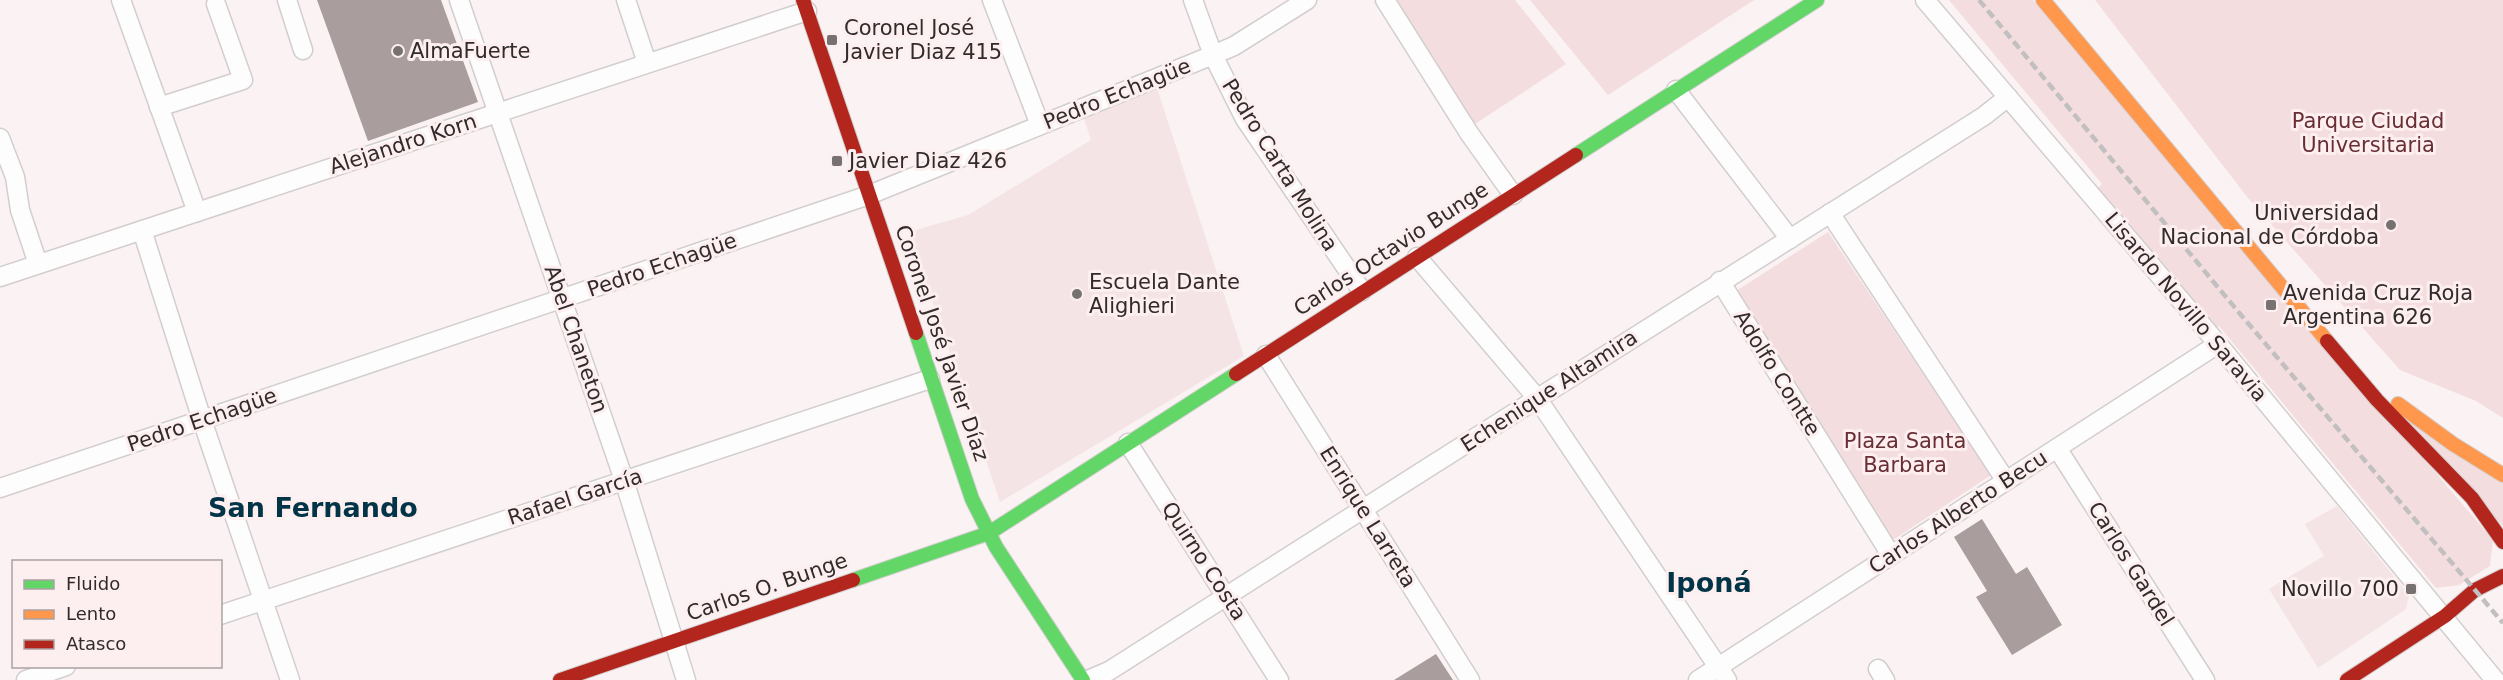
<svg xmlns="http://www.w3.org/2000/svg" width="2503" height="680" font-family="'DejaVu Sans',sans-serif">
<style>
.built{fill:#f4e4e5}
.green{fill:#f4ddde}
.building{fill:#a99d9e}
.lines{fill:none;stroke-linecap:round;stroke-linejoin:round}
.street-casing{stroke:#d3cece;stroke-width:21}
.fast-casing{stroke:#d3cece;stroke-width:16}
.slow-casing{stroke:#d3cece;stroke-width:16}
.jam-casing{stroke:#d3cece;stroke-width:16}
.street{stroke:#fefdfd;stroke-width:18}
.fast{stroke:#63d668;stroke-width:14}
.slow{stroke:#ff974d;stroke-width:14}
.jam{stroke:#b3261e;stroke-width:14}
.rail{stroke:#c1bfbf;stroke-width:4.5;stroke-dasharray:9 4.5;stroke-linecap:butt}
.poi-dot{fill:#777172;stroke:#fdeff0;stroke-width:2}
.labels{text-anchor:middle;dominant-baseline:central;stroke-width:6;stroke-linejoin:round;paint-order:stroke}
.poi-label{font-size:21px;fill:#312b2c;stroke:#fdeff0;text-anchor:start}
.street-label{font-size:21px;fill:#312b2c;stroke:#fdeff0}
.park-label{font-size:21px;fill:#682e33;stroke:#fdeff0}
.district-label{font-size:27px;font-weight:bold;fill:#003446;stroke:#fdeff0}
</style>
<rect width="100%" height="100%" fill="#faf2f3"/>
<g class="built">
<path d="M 1156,85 L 1244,356 L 1000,502 L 909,232 L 968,215 L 1091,140 L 1083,116 Z"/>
<path d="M 2337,506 L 2409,595 L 2406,609 L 2318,668 L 2269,589 L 2324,556 L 2305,524 Z"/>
</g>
<g class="green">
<path d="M 1397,0 L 1515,0 L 1566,64 L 1472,126 Z"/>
<path d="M 1530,0 L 1754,0 L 1608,95 Z"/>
<path d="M 1949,0 L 2033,0 L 2493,540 L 2490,566 L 2459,585 L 2436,588 L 2219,326 L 2213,330 L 2097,189 L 2102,184 Z"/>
<path d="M 2095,0 L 2503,0 L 2503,418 L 2476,401 L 2400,370 L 2248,198 Z"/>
<path d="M 1828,232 L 1991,475 L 1890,542 L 1736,291 Z"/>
<path d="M 2388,404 L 2503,483 L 2503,526 Z"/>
</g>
<g class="building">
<path d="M 317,0 L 441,0 L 478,102 L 368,141 Z"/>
<path d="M 1982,519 L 2016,574 L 2027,567 L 2062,625 L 2012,655 L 1976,597 L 1987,591 L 1954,537 Z"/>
<path d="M 1436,654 L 1453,680 L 1394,680 Z"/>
</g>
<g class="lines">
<g class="street-casing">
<g id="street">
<path d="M 121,0 L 197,212"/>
<path d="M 287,0 L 303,50"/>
<path d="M 459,0 L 624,480 L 686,680"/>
<path d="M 626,0 L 647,63"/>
<path d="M 992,0 L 1040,125"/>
<path d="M 1193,0 L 1213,55 L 1245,119 L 1362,291"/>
<path d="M 1385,0 L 1469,133 L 1513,195"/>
<path d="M 1925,0 L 2218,344 L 2495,680"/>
<path d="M 1676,90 L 1790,239"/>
<path d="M 159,107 L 243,80 L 216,4"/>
<path d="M 0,138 L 15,177 L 20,210 L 38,264"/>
<path d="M 1830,213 L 2006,481"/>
<path d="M 142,230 L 202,420 L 290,680"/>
<path d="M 1417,257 L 1537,398 L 1727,680"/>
<path d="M 0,277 L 807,11"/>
<path d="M 1720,281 L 1891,555"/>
<path d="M 1266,355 L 1470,680"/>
<path d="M 1128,443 L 1279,680"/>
<path d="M 2057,448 L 2205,680"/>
<path d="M 0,488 L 869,195 L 1213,55 L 1234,46 L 1307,0"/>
<path d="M 220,615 L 930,379"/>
<path d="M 1878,669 L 1885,680"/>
<path d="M 26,680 L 66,666"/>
<path d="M 1088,680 L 1109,671 C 1400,485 1692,300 1984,116 L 2008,97"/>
<path d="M 1698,680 L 2218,344"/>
</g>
</g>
<g class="fast-casing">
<g id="fast">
<path d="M 1576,155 L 1817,0"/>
<path d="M 916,333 L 972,499 L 996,547 L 1083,680"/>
<path d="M 853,580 L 989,533 L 1236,374"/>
</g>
</g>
<g class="slow-casing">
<g id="slow">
<path d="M 2043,0 L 2327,341"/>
<path d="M 2398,404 L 2453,444 L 2503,475"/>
</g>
</g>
<g class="jam-casing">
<g id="jam">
<path d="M 803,0 L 916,333"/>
<path d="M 2327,341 L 2377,400 L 2472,498 L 2503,542"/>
<path d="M 1236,374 L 1576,155"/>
<path d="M 560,680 L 853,580"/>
<path d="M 2347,680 L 2445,616 L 2475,590 L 2503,576"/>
</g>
</g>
<use href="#street" class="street"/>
<use href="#fast" class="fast"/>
<use href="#slow" class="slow"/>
<use href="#jam" class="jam"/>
<path class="rail" d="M 1979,0 L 2241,315 L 2503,623"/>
</g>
<g class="poi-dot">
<rect x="826" y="34" width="12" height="12" rx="3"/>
<circle cx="398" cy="51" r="6"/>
<rect x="831" y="155" width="12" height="12" rx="3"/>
<circle cx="2391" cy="225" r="6"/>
<circle cx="1077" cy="294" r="6"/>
<rect x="2265" y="299" width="12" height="12" rx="3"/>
<rect x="2405" y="583" width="12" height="12" rx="3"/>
</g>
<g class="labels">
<g class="poi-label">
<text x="844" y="28">Coronel José<tspan x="844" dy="24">Javier Diaz 415</tspan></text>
<text x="410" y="51">AlmaFuerte</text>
<text x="849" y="161">Javier Diaz 426</text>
<text x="2379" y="213" text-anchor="end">Universidad<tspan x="2379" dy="24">Nacional de Córdoba</tspan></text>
<text x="1089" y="282">Escuela Dante<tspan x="1089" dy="24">Alighieri</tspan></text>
<text x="2283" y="293">Avenida Cruz Roja<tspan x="2283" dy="24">Argentina 626</tspan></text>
<text x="2399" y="589" text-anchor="end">Novillo 700</text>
</g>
<g class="street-label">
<text transform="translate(1117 94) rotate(-22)">Pedro Echagüe</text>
<text transform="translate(403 144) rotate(-18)">Alejandro Korn</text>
<text transform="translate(1280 165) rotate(58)">Pedro Carta Molina</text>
<text transform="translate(1391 249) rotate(-33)">Carlos Octavio Bunge</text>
<text transform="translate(662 265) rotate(-19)">Pedro Echagüe</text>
<text transform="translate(2186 307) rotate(50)">Lisardo Novillo Saravia</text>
<text transform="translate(576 339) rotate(71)">Abel Chaneton</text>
<text transform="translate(942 343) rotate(71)">Coronel José Javier Díaz</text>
<text transform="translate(1777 373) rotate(58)">Adolfo Contte</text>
<text transform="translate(1549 391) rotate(-33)">Echenique Altamira</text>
<text transform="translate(202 420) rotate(-19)">Pedro Echagüe</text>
<text transform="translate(575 497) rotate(-18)">Rafael García</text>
<text transform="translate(1958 512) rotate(-33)">Carlos Alberto Becu</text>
<text transform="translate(1368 517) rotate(58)">Enrique Larreta</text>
<text transform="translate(1204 561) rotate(57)">Quirno Costa</text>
<text transform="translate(2131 564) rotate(58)">Carlos Gardel</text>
<text transform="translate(767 587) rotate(-19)">Carlos O. Bunge</text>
</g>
<g class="park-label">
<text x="2368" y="121">Parque Ciudad<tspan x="2368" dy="24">Universitaria</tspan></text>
<text x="1905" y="441">Plaza Santa<tspan x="1905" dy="24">Barbara</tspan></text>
</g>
<g class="district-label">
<text x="313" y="507">San Fernando</text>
<text x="1709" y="582">Iponá</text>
</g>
</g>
<rect x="12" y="560" width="210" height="108" fill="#fdeff0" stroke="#aba1a2" stroke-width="1.5"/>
<rect x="24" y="580" width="30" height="9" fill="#63d668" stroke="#aba1a2" stroke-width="1.5"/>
<text x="66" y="590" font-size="18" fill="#312b2c">Fluido</text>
<rect x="24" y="610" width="30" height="9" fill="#ff974d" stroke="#aba1a2" stroke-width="1.5"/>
<text x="66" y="620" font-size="18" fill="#312b2c">Lento</text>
<rect x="24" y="640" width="30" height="9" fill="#b3261e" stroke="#aba1a2" stroke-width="1.5"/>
<text x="66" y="650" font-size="18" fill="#312b2c">Atasco</text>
</svg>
